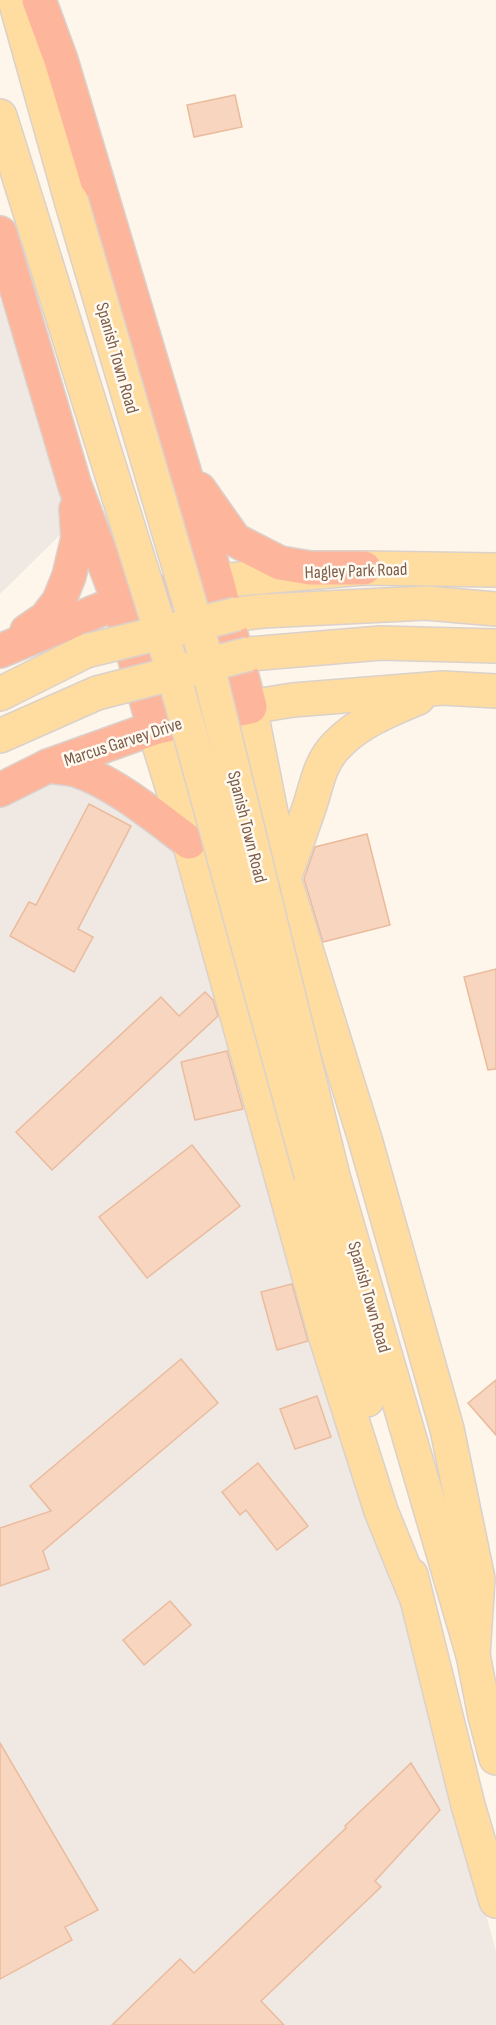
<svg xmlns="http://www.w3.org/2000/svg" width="496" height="2025" font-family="'Sofia Sans Condensed',sans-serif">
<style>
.industrial{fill:#f0e9e3}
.building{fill:#f7d5bf;stroke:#ebbb9d;stroke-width:1.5}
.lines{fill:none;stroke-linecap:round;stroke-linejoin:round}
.major-casing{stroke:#dbd1cc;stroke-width:36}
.highway-casing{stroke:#dbd1cc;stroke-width:36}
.major{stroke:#ffdca0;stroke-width:33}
.highway{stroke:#fdb69c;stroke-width:33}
.major-bridge-casing{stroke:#dbd1cc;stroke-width:36;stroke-linecap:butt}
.major-bridge{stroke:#ffdca0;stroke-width:33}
.labels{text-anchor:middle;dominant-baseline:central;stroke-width:5;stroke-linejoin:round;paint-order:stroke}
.street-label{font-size:18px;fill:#7d5c49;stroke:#fffaf2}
</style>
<rect width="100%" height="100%" fill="#fef6ea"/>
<g class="industrial">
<path d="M 0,298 L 71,524 L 0,594 Z"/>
<path d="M 50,777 L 113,802 L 189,842 L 496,1951 L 496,2025 L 0,2025 L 0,803 Z"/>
</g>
<g class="building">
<path d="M 235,95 L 242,127 L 194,137 L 187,105 Z"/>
<path d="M 89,804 L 131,826 L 78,929 L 93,937 L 74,972 L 10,936 L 29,902 L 36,905 Z"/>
<path d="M 367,834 L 390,925 L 323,942 L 304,879 L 315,847 Z"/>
<path d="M 496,969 L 496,1069 L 488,1070 L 464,977 Z"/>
<path d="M 205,992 L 213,1000 L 218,1016 L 52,1170 L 16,1132 L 161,997 L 179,1016 Z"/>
<path d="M 227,1051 L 243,1109 L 195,1120 L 181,1062 Z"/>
<path d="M 192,1145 L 240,1206 L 147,1278 L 99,1217 Z"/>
<path d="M 292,1284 L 308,1341 L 277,1350 L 261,1292 Z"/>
<path d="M 181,1359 L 218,1403 L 43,1551 L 49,1569 L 0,1586 L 0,1528 L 51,1511 L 30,1486 Z"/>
<path d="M 496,1380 L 496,1435 L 468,1403 Z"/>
<path d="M 317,1396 L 331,1437 L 295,1449 L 280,1409 Z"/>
<path d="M 258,1463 L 308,1526 L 277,1550 L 246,1510 L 240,1515 L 222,1492 Z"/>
<path d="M 170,1601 L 191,1625 L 144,1665 L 123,1640 Z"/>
<path d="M 0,1743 L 98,1910 L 65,1927 L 72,1940 L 0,1979 Z"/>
<path d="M 411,1763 L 440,1810 L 375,1881 L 381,1887 L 261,2001 L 284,2025 L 112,2025 L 180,1959 L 194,1973 L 346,1828 L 345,1826 Z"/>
</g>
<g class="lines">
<g class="major-casing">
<g id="major">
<path d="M 15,0 L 71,200"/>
<path d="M 0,116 L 30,212"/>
<path d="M 217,581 L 364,568 L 496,570"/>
<path d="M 237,614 L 263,611 L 426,603 L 496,609"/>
<path d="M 249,654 L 381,643 L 496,646"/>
<path d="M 0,694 L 86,651"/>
<path d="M 154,728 L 189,842 L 326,1338 L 381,1511 L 416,1597"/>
<path d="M 0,736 L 97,693"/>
<path d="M 284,878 C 293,855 301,831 309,808 C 317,785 319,763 337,745 C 359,722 389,710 418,698"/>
<path d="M 333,1176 L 473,1655 L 485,1716 L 496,1758"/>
<path d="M 312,1180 L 367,1400"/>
<path d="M 411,1575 L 468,1805 L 496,1901"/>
<path d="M 473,1655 L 478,1579 L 447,1429 L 365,1139 L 284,878 L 250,707 L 293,700 L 443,688 L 496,691"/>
</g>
</g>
<g class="highway-casing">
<g id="highway">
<path d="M 0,233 L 75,486 L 119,602 L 154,728"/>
<path d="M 199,489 L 235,540 L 280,563 L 310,568 L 364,568"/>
<path d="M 27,631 L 46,618 L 59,601 L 69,576 L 78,538 L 76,509"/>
<path d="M 0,651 L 119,602 L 212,582"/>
<path d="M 48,766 C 57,767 67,768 76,770 C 114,782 157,818 189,842"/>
<path d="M 0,790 L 48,766 L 154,728 L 250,707 L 217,581 L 61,60 L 39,0"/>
</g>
</g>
<use href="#major" class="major"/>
<use href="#highway" class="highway"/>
<g class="major-bridge-casing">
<g id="major-bridge">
<path d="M 71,200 L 205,655 L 333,1176"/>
<path d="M 30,212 L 170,661 L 311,1175"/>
<path d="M 86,651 L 237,614"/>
<path d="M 97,693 L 249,654"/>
</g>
</g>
<use href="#major-bridge" class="major-bridge"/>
</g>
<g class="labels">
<g class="street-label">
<text transform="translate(117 358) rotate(74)">Spanish Town Road</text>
<text transform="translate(356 571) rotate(-2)">Hagley Park Road</text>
<text transform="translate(123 742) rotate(-18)">Marcus Garvey Drive</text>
<text transform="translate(247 827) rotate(76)">Spanish Town Road</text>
<text transform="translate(369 1297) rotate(74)">Spanish Town Road</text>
</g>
</g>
</svg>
